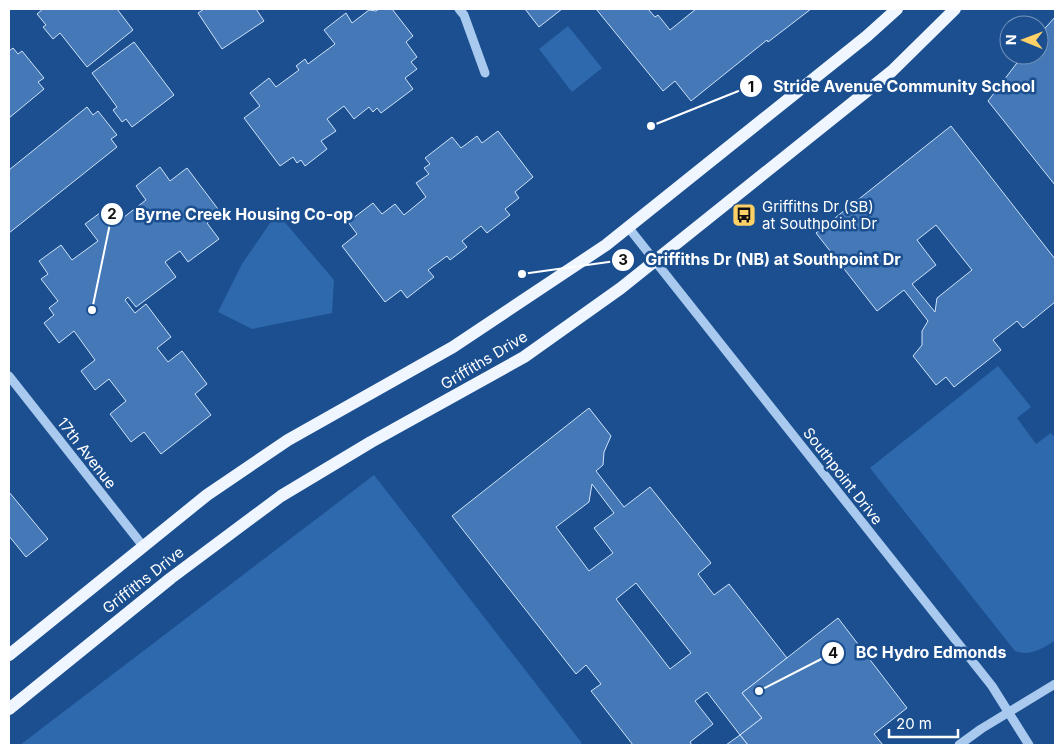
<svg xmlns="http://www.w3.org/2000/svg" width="1064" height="754" font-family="Inter,sans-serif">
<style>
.green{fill:#2e69ad}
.building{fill:#4478b7;stroke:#cfe3fa;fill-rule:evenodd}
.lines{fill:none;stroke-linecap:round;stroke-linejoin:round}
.minor{stroke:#a9c9ee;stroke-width:9}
.major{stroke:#f0f6ff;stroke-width:12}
.labels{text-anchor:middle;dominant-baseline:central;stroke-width:5;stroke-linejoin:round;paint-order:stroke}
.poi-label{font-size:15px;fill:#fff;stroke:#1b4f8f;text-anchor:start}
.street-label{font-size:15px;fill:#fff;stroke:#1b4f8f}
.leader{fill:none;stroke:#fff;stroke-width:2}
.callout-dot{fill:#fff;stroke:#1b4f8f;stroke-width:2}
.mark-label{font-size:15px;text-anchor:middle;font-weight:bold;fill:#111}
.callout-label{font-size:16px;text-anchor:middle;font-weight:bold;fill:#fff;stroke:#1b4f8f;stroke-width:5;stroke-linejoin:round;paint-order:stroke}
</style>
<rect width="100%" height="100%" fill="#1b4f8f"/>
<g class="green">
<path d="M 568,26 L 602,68 L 572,92 L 539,49 Z"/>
<path d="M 277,213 L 334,280 L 332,313 L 252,329 L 218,312 L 242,264 Z"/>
<path d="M 998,366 L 1031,407 L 1017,418 L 1036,444 L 1051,433 L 1055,438 L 1055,641 C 1042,648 1031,657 1015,651 L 870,468 Z"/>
<path d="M 374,475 L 581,742 L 581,745 L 20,745 Z"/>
</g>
<g class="building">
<path d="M 43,9 L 117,9 L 133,30 L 87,67 L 60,33 L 53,39 L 43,27 L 46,25 L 37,14 Z"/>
<path d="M 204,9 L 256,9 L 264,21 L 222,49 L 198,13 Z"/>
<path d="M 379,9 L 392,9 L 413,36 L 406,42 L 417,57 L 411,62 L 417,69 L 405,78 L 413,89 L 381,113 L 377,108 L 373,112 L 369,107 L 354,119 L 344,106 L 327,119 L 336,131 L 321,141 L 327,149 L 305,166 L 301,160 L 297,163 L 293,157 L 280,166 L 244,118 L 260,106 L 250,93 L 269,78 L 276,87 L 299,70 L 296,66 L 305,59 L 308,64 L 335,44 L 324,30 L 346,13 L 352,23 L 369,10 L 376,11 Z"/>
<path d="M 525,9 L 562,9 L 539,27 Z"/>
<path d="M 596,9 L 648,9 L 655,17 L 658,15 L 670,30 L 696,9 L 811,9 L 768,42 L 767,40 L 691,101 L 675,81 L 663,91 Z"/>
<path d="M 1055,17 L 1055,185 L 988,101 L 1023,55 L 1039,55 L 1039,35 Z"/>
<path d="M 134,42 L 174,95 L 132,127 L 126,119 L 122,122 L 113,110 L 117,107 L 92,73 Z"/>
<path d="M 13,48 L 18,54 L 22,51 L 44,78 L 38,82 L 44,89 L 9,118 L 9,51 Z"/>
<path d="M 87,107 L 93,115 L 98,111 L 117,135 L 111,139 L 117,147 L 9,233 L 9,170 Z"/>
<path d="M 951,126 L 1055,259 L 1055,302 L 1023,328 L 1017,321 L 993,340 L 1001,350 L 954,387 L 946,377 L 936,385 L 913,356 L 922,345 L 922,331 L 928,321 L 904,290 L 877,311 L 816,233 ZM 936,225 L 972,270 L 937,298 L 935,312 L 912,284 L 936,265 L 917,240 Z"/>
<path d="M 498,131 L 533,177 L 515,192 L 519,198 L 505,209 L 510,215 L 487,233 L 481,226 L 462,241 L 467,247 L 450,260 L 447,256 L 428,270 L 434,277 L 407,298 L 401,290 L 385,302 L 342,246 L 357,234 L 348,222 L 373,203 L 382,214 L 395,204 L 404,215 L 426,197 L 416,183 L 429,174 L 424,168 L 430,164 L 425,158 L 452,137 L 461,148 L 477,136 L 482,143 Z"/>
<path d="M 160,167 L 170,181 L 187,168 L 221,213 L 207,223 L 219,239 L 188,262 L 180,251 L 165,262 L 176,277 L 136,307 L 128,297 L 125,300 L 135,313 L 146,304 L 171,337 L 157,348 L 168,362 L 182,351 L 207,384 L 195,394 L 211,415 L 161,454 L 144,432 L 131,442 L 110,414 L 126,401 L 109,379 L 95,390 L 81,371 L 95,360 L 74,331 L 59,343 L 44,323 L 54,315 L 49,308 L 58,301 L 41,279 L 48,274 L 39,261 L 61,245 L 72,260 L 98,241 L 85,224 L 108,207 L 119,221 L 146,200 L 136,186 Z"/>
<path d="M 589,408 L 611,436 L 604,452 L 603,465 L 596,471 L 624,507 L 650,487 L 711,563 L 698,574 L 714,595 L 729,584 L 787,658 L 742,693 L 762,718 L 740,735 L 707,692 L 695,701 L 713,724 L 690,742 L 692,745 L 633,745 L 591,691 L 601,684 L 586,665 L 576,674 L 452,516 ZM 592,484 L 614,513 L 594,528 L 613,553 L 589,571 L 556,527 L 589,502 ZM 636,583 L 691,653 L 670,669 L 616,599 Z"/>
<path d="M 9,492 L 48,539 L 26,557 L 9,536 Z"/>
<path d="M 838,618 L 907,708 L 874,734 L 883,745 L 748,745 L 740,735 L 762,718 L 742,693 Z"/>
<path d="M 740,735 L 748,745 L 726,745 Z"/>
</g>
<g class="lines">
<g class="minor">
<path d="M 459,9 L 464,15 L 485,73"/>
<path d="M 628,227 L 992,686 L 1029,745"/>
<path d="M 9,376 L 143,546"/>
<path d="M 959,745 L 981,729 L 1055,684"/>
</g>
<g class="major">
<path d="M 9,655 L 207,495 L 288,440 L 453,347 L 606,245 L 867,36 L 897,9"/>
<path d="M 9,709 L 171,578 L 281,496 L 371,442 L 524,357 L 621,288 L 892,71 L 955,9"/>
</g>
</g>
<defs>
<g id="bus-square" transform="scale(1.25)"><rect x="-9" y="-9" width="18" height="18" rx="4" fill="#ffd166" stroke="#1b4f8f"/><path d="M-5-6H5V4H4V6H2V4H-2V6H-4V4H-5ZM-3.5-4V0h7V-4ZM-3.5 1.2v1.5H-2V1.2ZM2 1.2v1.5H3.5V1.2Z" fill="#111"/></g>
</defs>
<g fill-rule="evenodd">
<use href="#bus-square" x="744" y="215"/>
</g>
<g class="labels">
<g class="poi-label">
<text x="762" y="206">Griffiths Dr (SB)<tspan x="762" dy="17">at Southpoint Dr</tspan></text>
</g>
<g class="street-label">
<text transform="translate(484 360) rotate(-31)">Griffiths Drive</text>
<text transform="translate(87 453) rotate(52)">17th Avenue</text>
<text transform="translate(843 476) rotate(52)">Southpoint Drive</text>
<text transform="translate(143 580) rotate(-38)">Griffiths Drive</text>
</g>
</g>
<path class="leader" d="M651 126L751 86M92 310L112 214M522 274L623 260M759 691L833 653"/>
<g class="callout-dot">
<circle cx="651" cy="126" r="5"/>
<circle cx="92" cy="310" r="5"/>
<circle cx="522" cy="274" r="5"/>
<circle cx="759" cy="691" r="5"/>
<circle cx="751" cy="86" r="12"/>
<circle cx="112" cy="214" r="12"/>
<circle cx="623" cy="260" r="12"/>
<circle cx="833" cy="653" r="12"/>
</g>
<g class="mark-label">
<text x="751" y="92">1</text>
<text x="112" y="219">2</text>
<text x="623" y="265">3</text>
<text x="833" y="658">4</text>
</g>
<g class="callout-label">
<text x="904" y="92">Stride Avenue Community School</text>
<text x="244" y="220">Byrne Creek Housing Co-op</text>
<text x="773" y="265">Griffiths Dr (NB) at Southpoint Dr</text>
<text x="931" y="658">BC Hydro Edmonds</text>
</g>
<rect width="1064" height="754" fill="none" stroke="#ffffff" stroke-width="20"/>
<g transform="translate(1024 40) rotate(271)"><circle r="24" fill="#1b4f8f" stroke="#7695bc"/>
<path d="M0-4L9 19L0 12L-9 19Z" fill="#ffd166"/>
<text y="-8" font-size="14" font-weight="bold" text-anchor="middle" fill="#ffffff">N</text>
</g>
<path d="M889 729v8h69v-8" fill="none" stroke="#ffffff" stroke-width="2.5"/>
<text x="896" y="729" font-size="15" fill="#ffffff" stroke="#1b4f8f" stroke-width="4" paint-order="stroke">20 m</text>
</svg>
